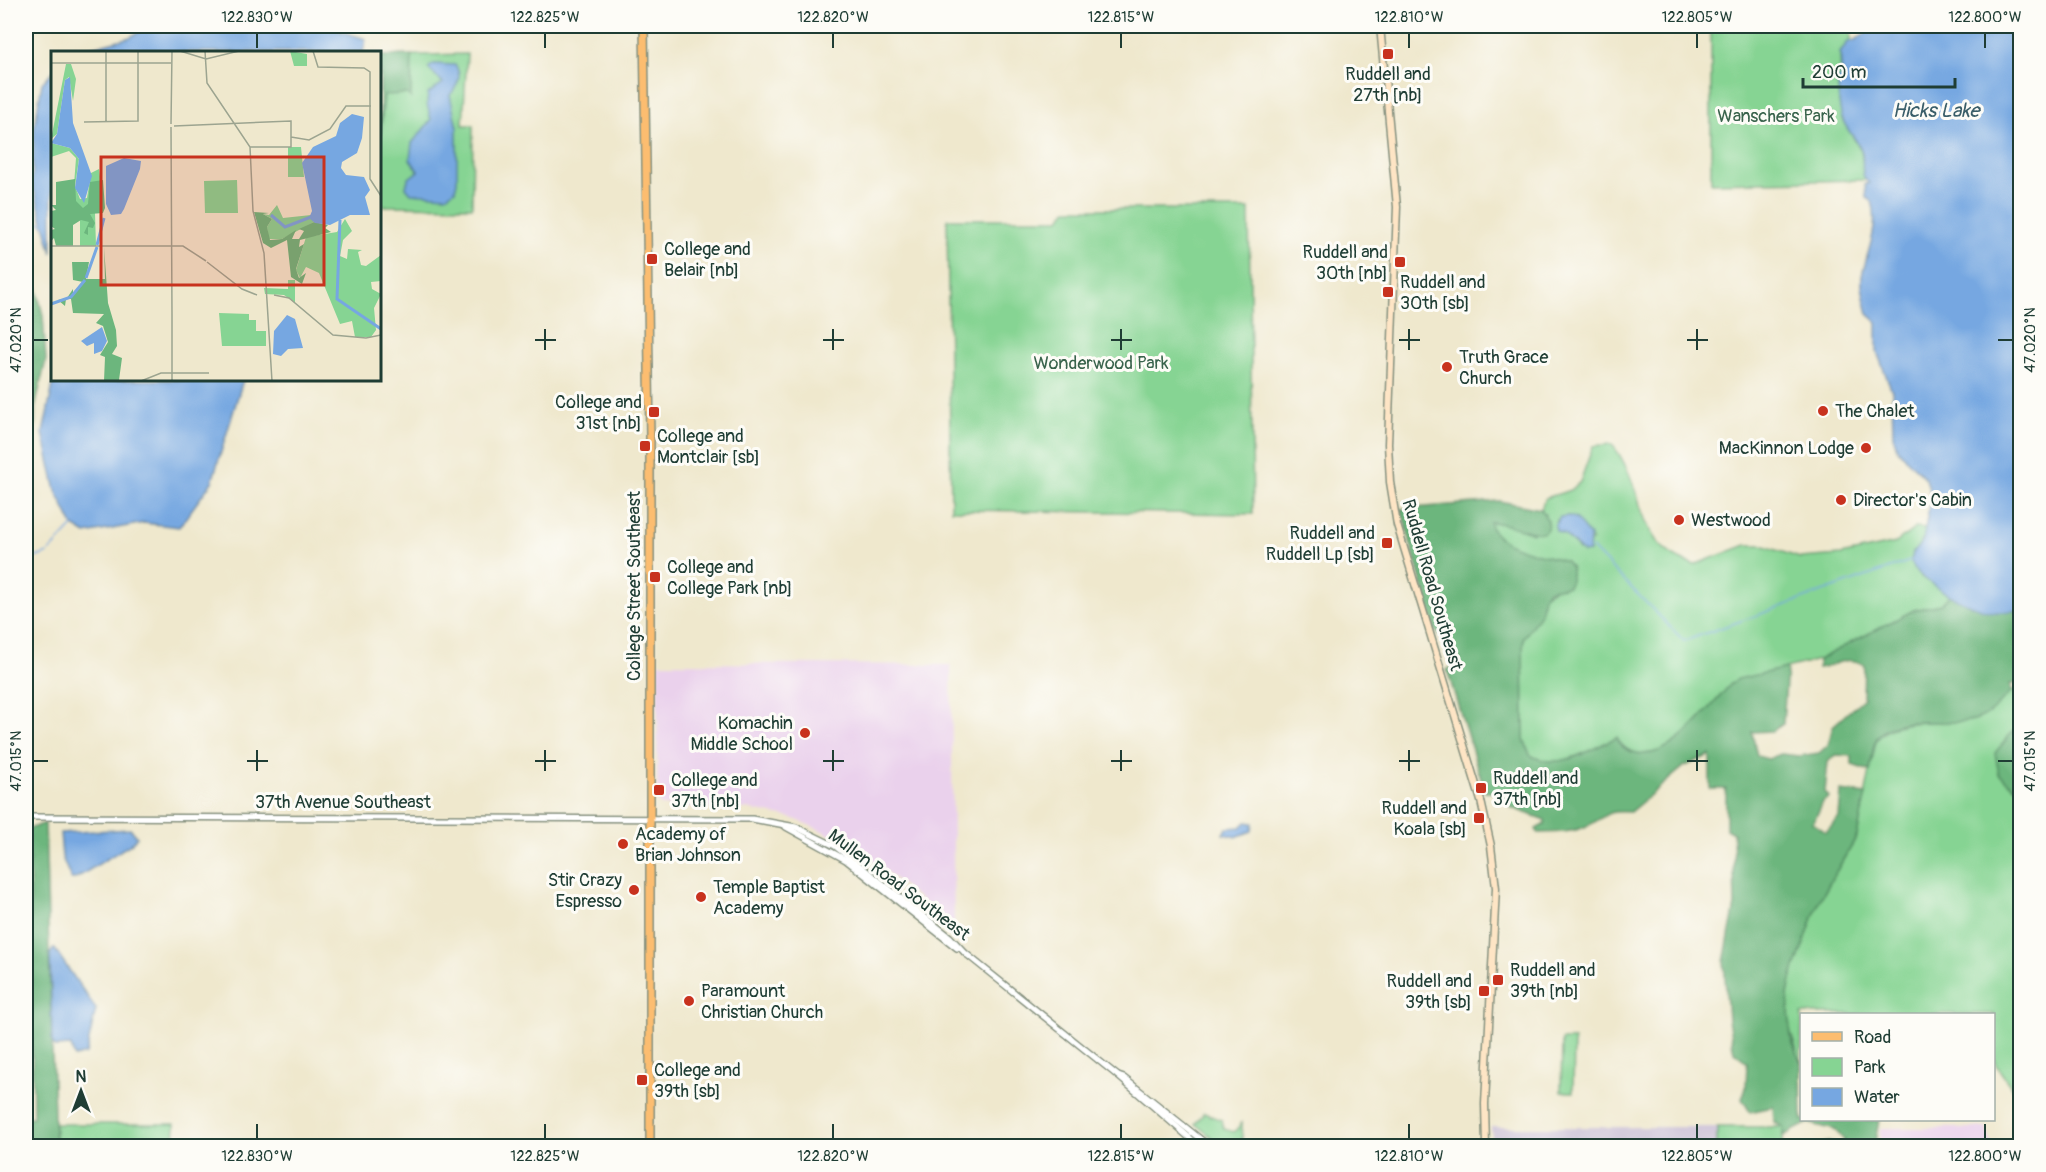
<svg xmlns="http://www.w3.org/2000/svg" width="2046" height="1172" font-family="Pangolin,sans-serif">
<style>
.built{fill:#ead1ec}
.industrial{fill:#cabfd6}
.green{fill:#86d493;stroke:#528864;stroke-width:1.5;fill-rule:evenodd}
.forest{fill:#6cb67d;stroke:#467a58;stroke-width:1.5}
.water{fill:#76a7e1;stroke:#4a728a;stroke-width:1.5}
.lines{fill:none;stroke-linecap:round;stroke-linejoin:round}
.stream{stroke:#76a7e1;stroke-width:1.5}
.tertiary-casing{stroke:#879280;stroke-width:8}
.secondary-casing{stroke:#879280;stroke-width:9}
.primary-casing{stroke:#879280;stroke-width:10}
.tertiary{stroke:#fff;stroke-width:5}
.secondary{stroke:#fee5c5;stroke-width:6}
.primary{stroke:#fcbd6f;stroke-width:7}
.ticks{fill:none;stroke:#1f3d34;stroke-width:2}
.poi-dot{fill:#c8321e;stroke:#fdfcf7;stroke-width:2}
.labels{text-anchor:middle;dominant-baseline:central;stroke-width:6;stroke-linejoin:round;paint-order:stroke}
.poi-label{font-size:18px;fill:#1f3d34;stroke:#fdfcf7;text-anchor:start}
.park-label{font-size:18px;fill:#39634c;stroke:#fdfcf7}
.street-label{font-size:18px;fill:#1f3d34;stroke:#fdfcf7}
.water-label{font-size:20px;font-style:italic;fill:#395d68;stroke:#fdfcf7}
.inset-river{fill:none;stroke:#76a7e1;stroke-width:3}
.inset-road{fill:none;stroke:#9ca490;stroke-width:1.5}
.view{fill:#c8321e;fill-opacity:0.15;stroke:#c8321e;stroke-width:3}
.inset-edge{fill:none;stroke:#1f3d34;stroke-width:3}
.neatline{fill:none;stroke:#1f3d34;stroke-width:2}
.ticks-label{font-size:15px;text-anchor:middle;fill:#1f3d34}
</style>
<rect width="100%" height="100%" fill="#fdfcf7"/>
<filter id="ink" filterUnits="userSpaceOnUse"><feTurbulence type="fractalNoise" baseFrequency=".0167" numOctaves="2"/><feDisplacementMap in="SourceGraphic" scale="12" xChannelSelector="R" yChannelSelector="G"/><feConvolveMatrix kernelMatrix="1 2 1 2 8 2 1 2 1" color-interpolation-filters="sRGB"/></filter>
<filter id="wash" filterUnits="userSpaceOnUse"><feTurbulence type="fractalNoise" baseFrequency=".008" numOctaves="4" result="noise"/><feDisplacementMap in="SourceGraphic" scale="24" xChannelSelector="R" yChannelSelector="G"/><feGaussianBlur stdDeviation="1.35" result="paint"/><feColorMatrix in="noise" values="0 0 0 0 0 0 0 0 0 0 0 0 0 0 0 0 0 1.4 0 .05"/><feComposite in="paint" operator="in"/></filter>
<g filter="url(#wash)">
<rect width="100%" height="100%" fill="#efe8cd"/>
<g class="built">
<path d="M 658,663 L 951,665 L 954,927 L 872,860 L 845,842 L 816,828 L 792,818 L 747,809 L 662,806 L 657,801 Z"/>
<path d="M 1880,1128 L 1986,1128 L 1993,1146 L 1880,1146 Z"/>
</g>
<path class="industrial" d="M 1491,1127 L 1717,1127 L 1717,1146 L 1493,1146 Z"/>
<g class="green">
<path d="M 1711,26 L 1851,26 L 1851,41 L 1840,53 L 1842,119 L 1861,150 L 1865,180 L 1711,183 Z"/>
<path d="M 467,54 L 463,125 L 473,125 L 472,207 L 380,206 L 380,56 Z"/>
<path d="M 1067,209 L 1249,209 L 1253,514 L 951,510 L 947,219 L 1060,219 Z"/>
<path d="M 1611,444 C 1618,450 1622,459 1626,467 C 1648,512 1640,547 1694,565 L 1746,545 L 1762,545 L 1800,558 L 1841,555 L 1896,543 L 1915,528 L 1926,529 L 1923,540 L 1913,553 L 1921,577 L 1951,594 L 1941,604 L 1914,610 L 1818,660 L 1738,680 L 1731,684 C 1707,709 1670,765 1633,752 C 1625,749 1620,745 1617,737 C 1589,750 1559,772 1530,755 L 1524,739 L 1523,639 L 1543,603 L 1543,595 L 1558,587 L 1566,561 C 1543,554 1495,550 1489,522 L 1508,523 L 1533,533 L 1545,514 L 1541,509 L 1545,498 L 1571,490 L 1580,482 L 1593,446 ZM 1569,516 L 1592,541 L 1579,550 L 1556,521 L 1560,517 Z"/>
<path d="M 2020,687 L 2020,728 L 2012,732 L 1999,774 L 2020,791 L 2020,1100 L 1994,1062 L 1994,1014 L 1802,1014 L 1801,1064 L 1788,1024 L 1788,994 L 1792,976 L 1819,901 L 1857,836 L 1876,741 C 1894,714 1937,725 1965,721 C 1993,716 1998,697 2020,687 Z"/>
<path d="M 1562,1040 L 1574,1040 L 1573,1092 L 1561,1092 Z"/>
<path d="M 1204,1113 L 1222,1120 L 1224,1129 L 1234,1132 L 1242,1123 L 1242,1146 L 1223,1146 L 1195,1124 Z"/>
<path d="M 55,1124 L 175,1124 L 174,1146 L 55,1146 Z"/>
<rect x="1717" y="1127" width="66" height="19"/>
</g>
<g class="forest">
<path d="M 412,55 L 411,98 L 407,94 L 384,95 L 380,141 L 380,56 Z"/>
<path d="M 26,245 L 43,315 L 46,360 L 35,408 L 34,465 L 26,488 Z"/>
<path d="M 1499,501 L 1541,509 L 1548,521 L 1547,529 L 1543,533 C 1525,533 1509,523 1490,522 C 1492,547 1545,555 1566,561 L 1571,568 L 1571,581 L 1568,586 L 1548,590 L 1544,595 L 1540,614 L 1523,639 L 1524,739 L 1530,755 C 1559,772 1590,750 1617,737 C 1619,745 1625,750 1633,752 C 1670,765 1708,708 1731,684 L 1738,679 L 1787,668 L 1783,724 L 1772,731 L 1752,732 L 1757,756 L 1768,759 L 1781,754 L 1799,756 L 1819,753 L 1828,745 L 1833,726 L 1863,699 L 1864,665 C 1847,654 1836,666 1818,668 L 1818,660 L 1914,610 L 1941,604 L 1951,594 C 1976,609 1991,613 2020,610 L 2020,683 L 2010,684 L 2012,691 C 2004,699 1995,710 1984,716 C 1954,732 1905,709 1879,735 C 1872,743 1872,761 1870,771 L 1852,765 L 1852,756 L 1835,755 L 1828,762 L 1825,792 L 1829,797 L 1823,802 L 1813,823 L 1826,832 L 1839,817 L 1841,791 L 1866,794 L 1857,836 L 1819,901 L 1792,976 L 1788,994 L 1791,1038 L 1801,1064 L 1802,1120 L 1879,1120 L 1875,1143 L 1863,1143 L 1860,1146 L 1818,1146 L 1828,1142 L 1838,1146 L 1845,1141 L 1835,1130 L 1808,1123 L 1783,1136 L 1783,1127 L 1774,1122 L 1773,1107 L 1750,1112 L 1742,1099 L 1746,1087 L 1747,1062 L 1734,1052 L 1728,1020 L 1724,962 L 1735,905 L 1733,833 L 1726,829 L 1726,789 L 1710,789 L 1710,755 L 1685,766 L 1630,812 C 1604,811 1611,813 1591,824 C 1575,833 1556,833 1538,833 L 1536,829 L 1545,824 L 1545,820 L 1512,808 L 1496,792 L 1485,792 L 1447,670 L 1460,659 C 1448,651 1447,639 1435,631 L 1401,509 Z"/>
<path d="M 2020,728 L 2020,791 L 1999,774 L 1995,753 L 2012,732 Z"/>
<path d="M 45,823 L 55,1146 L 26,1146 L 26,1118 L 33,1117 L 29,829 Z"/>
</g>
<g class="water">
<path d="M 149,26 L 324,26 L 366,39 L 363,52 L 74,52 L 130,37 Z"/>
<path d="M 1877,26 L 2020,26 L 2020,610 C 2012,611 2001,613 1992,612 C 1971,608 1917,582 1911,561 L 1913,553 L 1923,540 L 1931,496 L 1926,479 L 1898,450 L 1893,436 L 1892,391 L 1877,352 L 1877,322 L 1868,314 C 1866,304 1860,287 1862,276 C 1867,251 1880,227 1872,201 L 1866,198 L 1865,184 L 1869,183 C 1859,176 1864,163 1862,152 C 1858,139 1845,130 1842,117 C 1838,105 1838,91 1838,79 L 1842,77 L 1840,53 L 1848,42 L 1855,40 Z"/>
<path d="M 434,64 L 455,65 C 463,76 458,86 450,95 L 457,128 L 457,182 L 455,190 L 446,196 L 411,193 L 406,187 L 408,179 L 418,171 L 410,159 L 412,143 L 431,120 L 427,104 L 428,94 L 443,83 L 428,68 Z"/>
<path d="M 52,72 L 52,253 L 32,183 L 34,129 L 42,83 Z"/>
<path d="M 54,380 L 243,380 L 212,482 L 179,527 L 144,523 L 86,534 L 73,526 L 56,491 L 43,433 Z"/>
<path d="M 1569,516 L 1575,518 L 1590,536 L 1589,552 L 1583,553 L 1565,535 L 1556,531 L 1555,526 L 1560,517 Z"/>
<path d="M 1246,822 L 1253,823 L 1252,831 L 1236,837 L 1224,834 L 1227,828 L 1241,827 Z"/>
<path d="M 131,829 L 137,837 L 131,844 L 75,879 L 71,879 L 62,857 L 60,833 Z"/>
<path d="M 54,948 L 96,1009 L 86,1054 L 74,1057 L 71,1046 L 55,1047 L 52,1042 L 50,954 Z"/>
</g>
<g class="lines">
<g class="stream">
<path d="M 26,219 L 44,224"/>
<path d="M 1592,548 L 1684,641 L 1913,560"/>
<path d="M 34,558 L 48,553 L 73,526"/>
<path d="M 26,560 L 28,560"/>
<path d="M 26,565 L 28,611 L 26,619"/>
</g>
</g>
</g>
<g filter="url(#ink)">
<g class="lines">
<g class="tertiary-casing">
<g id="tertiary">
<path d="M 26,817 L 752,819 L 796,827 L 835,846 L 950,937 L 966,954"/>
<path d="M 786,827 L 846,860 L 957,948"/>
<path d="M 965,953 L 1118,1076 L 1199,1146"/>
<path d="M 1118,1076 L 1124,1078 L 1209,1146"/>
</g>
</g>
<g class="secondary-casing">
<path id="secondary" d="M 1380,26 L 1397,207 L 1388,444 L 1390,482 L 1397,525 L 1481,801 L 1491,846 L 1496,888 L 1485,1104 L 1486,1146"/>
</g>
<g class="primary-casing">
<path id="primary" d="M 644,26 L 650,437 L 650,1146"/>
</g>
<use href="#tertiary" class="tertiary"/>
<use href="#secondary" class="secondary"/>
<use href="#primary" class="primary"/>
</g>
</g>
<path class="ticks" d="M 257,33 L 257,48M 545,33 L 545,48M 833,33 L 833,48M 1121,33 L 1121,48M 1409,33 L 1409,48M 1697,33 L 1697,48M 1985,33 L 1985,48M 545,329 L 545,350M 833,329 L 833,350M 1121,329 L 1121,350M 1409,329 L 1409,350M 1697,329 L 1697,350M 33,340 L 48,340M 535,340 L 556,340M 823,340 L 844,340M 1111,340 L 1132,340M 1399,340 L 1420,340M 1687,340 L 1708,340M 1998,340 L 2013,340M 257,750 L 257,771M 545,750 L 545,771M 833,750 L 833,771M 1121,750 L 1121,771M 1409,750 L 1409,771M 1697,750 L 1697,771M 33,761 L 48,761M 247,761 L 268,761M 535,761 L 556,761M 823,761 L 844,761M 1111,761 L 1132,761M 1399,761 L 1420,761M 1687,761 L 1708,761M 1998,761 L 2013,761M 257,1124 L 257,1139M 545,1124 L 545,1139M 833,1124 L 833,1139M 1121,1124 L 1121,1139M 1409,1124 L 1409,1139M 1697,1124 L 1697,1139M 1985,1124 L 1985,1139"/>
<g class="poi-dot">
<rect x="1382" y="48" width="12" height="12" rx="3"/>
<rect x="646" y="253" width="12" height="12" rx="3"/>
<rect x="1394" y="256" width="12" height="12" rx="3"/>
<rect x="1382" y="286" width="12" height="12" rx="3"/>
<circle cx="1447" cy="367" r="6"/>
<circle cx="1823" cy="411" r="6"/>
<rect x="648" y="406" width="12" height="12" rx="3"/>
<rect x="639" y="440" width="12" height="12" rx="3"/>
<circle cx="1866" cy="448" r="6"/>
<circle cx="1841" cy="500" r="6"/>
<circle cx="1679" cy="520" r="6"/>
<rect x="1381" y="537" width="12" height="12" rx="3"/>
<rect x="649" y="571" width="12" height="12" rx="3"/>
<circle cx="805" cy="733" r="6"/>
<rect x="1475" y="782" width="12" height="12" rx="3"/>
<rect x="653" y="784" width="12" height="12" rx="3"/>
<rect x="1473" y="812" width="12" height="12" rx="3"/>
<circle cx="623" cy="844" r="6"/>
<circle cx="634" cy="890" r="6"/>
<circle cx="701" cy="897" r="6"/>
<rect x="1492" y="974" width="12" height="12" rx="3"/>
<rect x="1478" y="985" width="12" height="12" rx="3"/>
<circle cx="689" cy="1001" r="6"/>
<rect x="636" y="1074" width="12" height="12" rx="3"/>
</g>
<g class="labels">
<g class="poi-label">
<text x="1388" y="74" text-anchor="middle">Ruddell and<tspan x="1388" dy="21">27th [nb]</tspan></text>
<text x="664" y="249">College and<tspan x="664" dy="21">Belair [nb]</tspan></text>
<text x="1388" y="252" text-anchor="end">Ruddell and<tspan x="1388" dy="21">30th [nb]</tspan></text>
<text x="1400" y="282">Ruddell and<tspan x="1400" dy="21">30th [sb]</tspan></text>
<text x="1459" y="357">Truth Grace<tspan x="1459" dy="21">Church</tspan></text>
<text x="642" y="402" text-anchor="end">College and<tspan x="642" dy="21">31st [nb]</tspan></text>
<text x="1835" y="411">The Chalet</text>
<text x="657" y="436">College and<tspan x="657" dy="21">Montclair [sb]</tspan></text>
<text x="1854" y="448" text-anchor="end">MacKinnon Lodge</text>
<text x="1853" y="500">Director's Cabin</text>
<text x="1691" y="520">Westwood</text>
<text x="1375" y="533" text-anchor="end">Ruddell and<tspan x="1375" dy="21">Ruddell Lp [sb]</tspan></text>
<text x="667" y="567">College and<tspan x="667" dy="21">College Park [nb]</tspan></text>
<text x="793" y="723" text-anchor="end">Komachin<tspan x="793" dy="21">Middle School</tspan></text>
<text x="1493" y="778">Ruddell and<tspan x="1493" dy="21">37th [nb]</tspan></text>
<text x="671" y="780">College and<tspan x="671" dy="21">37th [nb]</tspan></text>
<text x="1467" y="808" text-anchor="end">Ruddell and<tspan x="1467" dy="21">Koala [sb]</tspan></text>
<text x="635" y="834">Academy of<tspan x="635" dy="21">Brian Johnson</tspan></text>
<text x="622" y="880" text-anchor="end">Stir Crazy<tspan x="622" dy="21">Espresso</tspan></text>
<text x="713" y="887">Temple Baptist<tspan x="713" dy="21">Academy</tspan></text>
<text x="1510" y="970">Ruddell and<tspan x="1510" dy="21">39th [nb]</tspan></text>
<text x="1472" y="981" text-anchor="end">Ruddell and<tspan x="1472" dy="21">39th [sb]</tspan></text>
<text x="701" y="991">Paramount<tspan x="701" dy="21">Christian Church</tspan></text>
<text x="654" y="1070">College and<tspan x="654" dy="21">39th [sb]</tspan></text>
</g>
<g class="park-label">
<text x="1776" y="116">Wanschers Park</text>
<text x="1101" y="363">Wonderwood Park</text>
</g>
<g class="street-label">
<text transform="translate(1432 585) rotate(74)">Ruddell Road Southeast</text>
<text transform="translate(634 586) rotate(-90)">College Street Southeast</text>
<text x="343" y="802">37th Avenue Southeast</text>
<text transform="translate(899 885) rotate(37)">Mullen Road Southeast</text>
</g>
<g class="water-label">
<text x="1936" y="110">Hicks Lake</text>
</g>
</g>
<g transform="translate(51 51)">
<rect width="330" height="330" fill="#efe8cd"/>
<path d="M 239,0 L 256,3 L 256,15 L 243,15 ZM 15,13 L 20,13 L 25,28 L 22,50 L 18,26 L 14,29 L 6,83 L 0,88 ZM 0,92 L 19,97 L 28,108 L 24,135 L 29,148 L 36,147 L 40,122 L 48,118 L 51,140 L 44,162 L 45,195 L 29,195 L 29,161 L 21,160 L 25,107 L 18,100 L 0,106 ZM 237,96 L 250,96 L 253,126 L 237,126 ZM 186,129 L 187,162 L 154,162 L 153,130 ZM 226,154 L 232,167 L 260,164 L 263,171 L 231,188 L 217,188 L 216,176 L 221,168 L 212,163 L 218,164 ZM 294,168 L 301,180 L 292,189 L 289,205 L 296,208 L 297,198 L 311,199 L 307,201 L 310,214 L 315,215 L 330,204 L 330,230 L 320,231 L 321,238 L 330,243 L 323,257 L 325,279 L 320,286 L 304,286 L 301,270 L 289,273 L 268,222 L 255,216 L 249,227 L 245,219 L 255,186 L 286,181 ZM 237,229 L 244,229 L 244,252 L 233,244 L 214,243 L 213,237 L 237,238 ZM 168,262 L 198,263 L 198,269 L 205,269 L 205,280 L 215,280 L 215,295 L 171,295 Z" fill="#86d493"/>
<path d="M 24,128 L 25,150 L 32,157 L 37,153 L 39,131 L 52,129 L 54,157 L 52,162 L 39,163 L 44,172 L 42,177 L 37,176 L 37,184 L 33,182 L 38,171 L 30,169 L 22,174 L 22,195 L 5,195 L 3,187 L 0,190 L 0,179 L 4,178 L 0,175 L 0,160 L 5,159 L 0,154 L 5,154 L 5,131 ZM 203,161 L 218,162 L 212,163 L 221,168 L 216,176 L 219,189 L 231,188 L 245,179 L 241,188 L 248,188 L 253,180 L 248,178 L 263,171 L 277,174 L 274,177 L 280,181 L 249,189 L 248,196 L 253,193 L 245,218 L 248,227 L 255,222 L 251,233 L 240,226 L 236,189 L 220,197 L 212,192 ZM 53,196 L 57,252 L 65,279 L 66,295 L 61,303 L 71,307 L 68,329 L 53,330 L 54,306 L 49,304 L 57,291 L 52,275 L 45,272 L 53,263 L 22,262 L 20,248 L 15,248 L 14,255 L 7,249 L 16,247 L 22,238 L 22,243 L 32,231 L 22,229 L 21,211 L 38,211 L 35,228 L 54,228 Z" fill="#6cb67d"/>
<path d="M 19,26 L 22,72 L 41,125 L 33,152 L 24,137 L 28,108 L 19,97 L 0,92 L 6,83 L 14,29 ZM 301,63 L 313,66 L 311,87 L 306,102 L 291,111 L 290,117 L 295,124 L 313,126 L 319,139 L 314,146 L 319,164 L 299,164 L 279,174 L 264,172 L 258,167 L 261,160 L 251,112 L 262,96 L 285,85 L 289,72 ZM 73,107 L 90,110 L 89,118 L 73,158 L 70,163 L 60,164 L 55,153 L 55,115 ZM 236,264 L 244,268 L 252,297 L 237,298 L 230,305 L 222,303 L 223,280 ZM 51,276 L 56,290 L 51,300 L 43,303 L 43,292 L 36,295 L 30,290 Z" fill="#76a7e1"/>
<path class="inset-river" d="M 220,164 L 234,176 L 260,166M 289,169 L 286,248 L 330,278M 46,194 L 53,167M 35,227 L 46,196M 0,253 L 20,246 L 34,229"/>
<path class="inset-road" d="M 55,0 L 55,71M 129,0 L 155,8 L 188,0M 154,0 L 156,32 L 199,96 L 202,160 L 213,202 L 221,330M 262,0 L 267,16 L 313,17 L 319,21 L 319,128 L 330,145M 0,12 L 120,12M 33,71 L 87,70 L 87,0M 120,73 L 121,0M 123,75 L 240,70 L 240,96 L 199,96M 120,76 L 121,265M 240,86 L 258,89 L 279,78 L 295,55 L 320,55M 0,195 L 132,195 L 155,210M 156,211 L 191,238 L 206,244M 223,244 L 238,247 L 282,284 L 315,287 L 330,284M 90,330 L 110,322 L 158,322M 121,330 L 121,264"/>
<path class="view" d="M 50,106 L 273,106 L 273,234 L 50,234 Z"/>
<rect width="330" height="330" class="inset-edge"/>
</g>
<rect width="2046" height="1172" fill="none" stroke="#fdfcf7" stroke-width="66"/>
<rect x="1800" y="1013" width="195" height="108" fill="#fdfcf7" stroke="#a4b0a9" stroke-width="1.5"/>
<rect x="1812" y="1032" width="30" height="9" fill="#fcbd6f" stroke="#a4b0a9" stroke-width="1.5"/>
<text x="1854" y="1043" font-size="18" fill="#1f3d34">Road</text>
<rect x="1812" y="1058" width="30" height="18" fill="#86d493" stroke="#a4b0a9" stroke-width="1.5"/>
<text x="1854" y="1073" font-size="18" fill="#1f3d34">Park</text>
<rect x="1812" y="1088" width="30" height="18" fill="#76a7e1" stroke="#a4b0a9" stroke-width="1.5"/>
<text x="1854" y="1103" font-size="18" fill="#1f3d34">Water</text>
<g transform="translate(81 1091)" stroke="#fdfcf7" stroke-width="4.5" paint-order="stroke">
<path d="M0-4.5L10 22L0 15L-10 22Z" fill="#1f3d34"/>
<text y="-9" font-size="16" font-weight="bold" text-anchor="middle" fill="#1f3d34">N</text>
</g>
<path d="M1803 78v9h152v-9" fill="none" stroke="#1f3d34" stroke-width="3"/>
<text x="1812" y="78" font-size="18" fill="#1f3d34" stroke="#fdfcf7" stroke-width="4.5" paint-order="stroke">200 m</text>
<rect x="33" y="33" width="1980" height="1106" class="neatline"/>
<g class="ticks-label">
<text x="257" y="22">122.830°W</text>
<text x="545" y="22">122.825°W</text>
<text x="833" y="22">122.820°W</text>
<text x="1121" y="22">122.815°W</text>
<text x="1409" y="22">122.810°W</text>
<text x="1697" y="22">122.805°W</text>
<text x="1985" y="22">122.800°W</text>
<text transform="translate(16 340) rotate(-90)" y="5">47.020°N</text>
<text transform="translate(2030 340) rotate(-90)" y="5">47.020°N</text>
<text transform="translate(16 761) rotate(-90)" y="5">47.015°N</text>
<text transform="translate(2030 761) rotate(-90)" y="5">47.015°N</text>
<text x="257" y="1161">122.830°W</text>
<text x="545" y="1161">122.825°W</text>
<text x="833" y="1161">122.820°W</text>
<text x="1121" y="1161">122.815°W</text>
<text x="1409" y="1161">122.810°W</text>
<text x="1697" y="1161">122.805°W</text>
<text x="1985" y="1161">122.800°W</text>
</g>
</svg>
